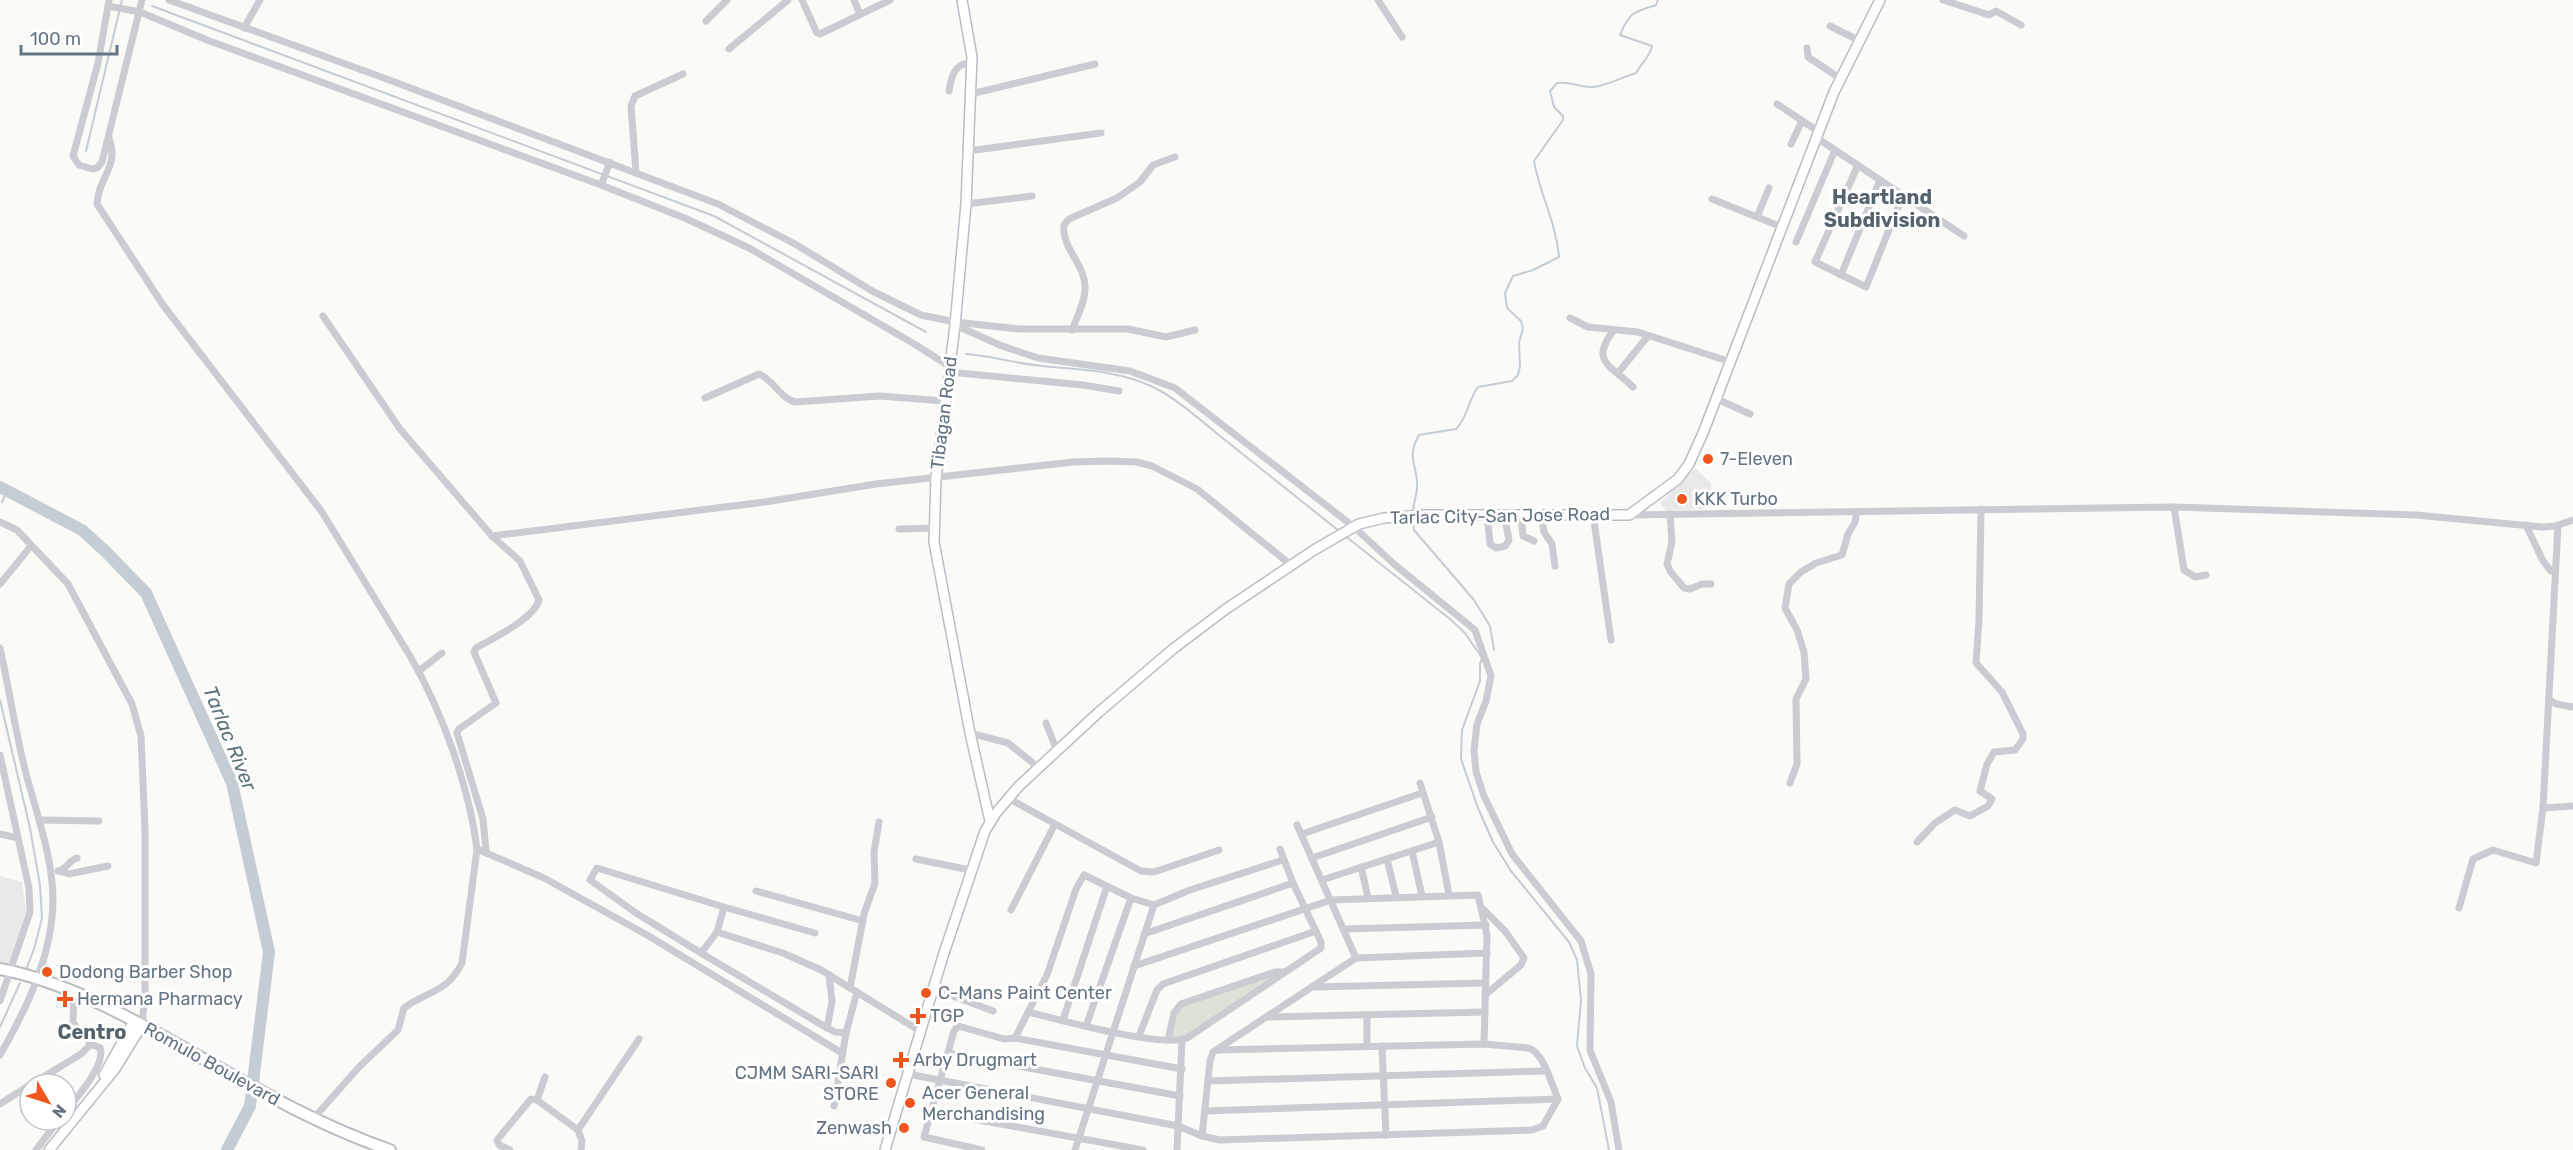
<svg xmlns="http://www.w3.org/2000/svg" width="2573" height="1150" font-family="Rubik,sans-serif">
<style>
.built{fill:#e8e9e8}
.green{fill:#dbe2d8}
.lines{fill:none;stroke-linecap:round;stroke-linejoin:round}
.stream{stroke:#c3cdd3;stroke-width:2}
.river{stroke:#c3cdd3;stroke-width:12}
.major-casing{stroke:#babec2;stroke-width:12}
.highway-casing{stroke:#b9bdc1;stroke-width:14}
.minor{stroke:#c9cdd1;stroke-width:7}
.major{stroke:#fff;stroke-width:9}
.highway{stroke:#fff;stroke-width:10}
.poi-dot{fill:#f2561e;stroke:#fff;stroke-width:2}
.labels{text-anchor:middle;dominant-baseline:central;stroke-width:6;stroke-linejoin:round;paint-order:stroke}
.street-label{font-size:18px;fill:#627485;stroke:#fff}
.poi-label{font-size:18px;fill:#627485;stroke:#fff;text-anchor:start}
.neighbourhood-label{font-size:20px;font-weight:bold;fill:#55636f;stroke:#fff}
.water-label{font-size:20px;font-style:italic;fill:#5d747e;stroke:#fff}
</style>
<rect width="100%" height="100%" fill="#fafaf7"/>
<g class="built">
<path d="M 1695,468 L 1711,483 L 1711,508 L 1666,511 L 1660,503 Z"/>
<path d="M 0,876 L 22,882 L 26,911 L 10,967 L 0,964 Z"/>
</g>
<path class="green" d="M 1291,968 L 1184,1043 L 1169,1040 L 1181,1004 Z"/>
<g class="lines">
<g class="stream">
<path d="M 152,6 L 714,216 L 926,332"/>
<path d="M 86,151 L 122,0"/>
<path d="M 966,354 C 993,356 1017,364 1043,366 C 1080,370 1116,370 1151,386 C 1178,399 1201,421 1225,440 C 1263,470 1301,501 1339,531"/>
<path d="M 2,502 L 7,491"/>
<path d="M 1413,513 C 1413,505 1416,497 1417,489 C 1419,466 1405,459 1419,435 L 1456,429 C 1468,417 1468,400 1478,387 L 1512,381 L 1518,375 L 1520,366 L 1519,343 L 1523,328 L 1521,321 L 1507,308 L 1505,293 L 1513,276 L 1533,270 L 1559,257 C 1556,222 1540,195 1534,161 L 1563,120 L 1563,116 L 1554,107 L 1550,91 L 1557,83 C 1572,81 1581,88 1594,87 C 1607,85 1623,77 1636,73 C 1641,64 1651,55 1652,46 L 1620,35 C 1629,13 1633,12 1656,5 L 1658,0"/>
<path d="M 1413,519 L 1414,530 L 1474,600 L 1490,626 L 1494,650"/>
<path d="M 1344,535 L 1450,619 L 1465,633 L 1482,658 L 1480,664 L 1480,681 L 1462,730 L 1461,759 L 1478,808 L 1493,842 L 1511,871 L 1569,942 L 1577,960 L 1581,1000 L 1577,1046 L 1585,1068 L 1597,1088 L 1609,1150"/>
<path d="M 0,700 L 30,828 L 40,885 L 42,918 L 34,949 L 26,970"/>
<path d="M 0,1027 L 20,983"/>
</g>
<path class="river" d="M 0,487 L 82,530 L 105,551 L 146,593 L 232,783 L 269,952 L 250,1106 L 227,1150"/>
<g class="major-casing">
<g id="major">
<path d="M 962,0 L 972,57 L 966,204 L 955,325 L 936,478 L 934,542 L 970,733 L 990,821"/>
<path d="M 104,1075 L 134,1021"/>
<path d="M 49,1150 L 115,1069 L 142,1025"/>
<path d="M 885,1150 L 943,956 L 985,831 L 996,813 L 1019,786 L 1099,712 L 1173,649 L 1226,609 L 1314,550 L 1359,524 L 1384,518 L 1425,515 L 1629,515 L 1678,479 L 1689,464 L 1703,433 L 1834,92 L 1880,0"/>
</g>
</g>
<g class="highway-casing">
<path id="highway" d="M 0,969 C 63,981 121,1013 177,1044 C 246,1083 314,1124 390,1150"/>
</g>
<g class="minor">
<path d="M 109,0 L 98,63 L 73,156 L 79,165 L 92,169 L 97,168 L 102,162 L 142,0"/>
<path d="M 169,0 L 384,78 L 718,204 L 795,244 L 874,292 L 921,315 L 955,322 L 1019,329 L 1128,329 L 1166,337 L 1195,330"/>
<path d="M 802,0 L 817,33 L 820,34 L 890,0"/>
<path d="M 854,0 L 860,14"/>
<path d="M 1378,0 L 1402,37"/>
<path d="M 1943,0 L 1989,15 L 1996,11 L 2021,25"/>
<path d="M 108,6 L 140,12 L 207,40 L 601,185 L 687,219 L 749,248 L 916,345 L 949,366"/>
<path d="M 706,21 L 727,0"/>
<path d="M 1830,26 L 1860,41"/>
<path d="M 244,28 L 260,0"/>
<path d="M 1807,48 L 1808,57 L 1841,79"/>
<path d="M 729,49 L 788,0"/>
<path d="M 949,91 C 951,78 955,61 971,64"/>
<path d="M 971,94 L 1095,64"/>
<path d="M 1777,104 L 1819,132"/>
<path d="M 109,138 C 120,167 98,177 97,204 L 163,305 L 322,512 L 410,656 C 442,711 469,786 477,849 L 544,878 L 647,935 L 842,1053"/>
<path d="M 1817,138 L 1964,236"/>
<path d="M 1791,144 L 1802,121"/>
<path d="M 968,151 L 1101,133"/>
<path d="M 1858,165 L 1815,262 L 1866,287 L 1903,195"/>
<path d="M 636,172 L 631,106 L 635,96 L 683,74"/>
<path d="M 601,185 L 610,162"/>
<path d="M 1712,199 L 1782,227"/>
<path d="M 966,204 L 1032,196"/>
<path d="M 1757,217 L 1769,188"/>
<path d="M 1796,242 L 1835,150"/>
<path d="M 1841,275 L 1880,180"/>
<path d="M 323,316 L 400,429 L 492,536 L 520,561 L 539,600 C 534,619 493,638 476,648 L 474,652 L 496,703 L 459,729 L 457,733 L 483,819 L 486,851"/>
<path d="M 1570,318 L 1588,327 L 1638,332 L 1731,362"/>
<path d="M 955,325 L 1002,346 L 1038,358 L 1130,371 L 1175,388 L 1354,527 L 1394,564 L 1475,630 L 1491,676 L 1486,701 L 1477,724 L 1474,750 L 1476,772 L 1484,796 L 1512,854 L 1581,941 L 1591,974 L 1590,1050 L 1611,1102 L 1619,1150"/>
<path d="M 1072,330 C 1077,317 1085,302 1085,288 C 1086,265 1061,248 1064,225 L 1069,219 L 1117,198 L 1140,182 L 1153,165 L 1175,157"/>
<path d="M 1614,330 C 1589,362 1611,365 1633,387"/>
<path d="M 949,372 L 1083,385 L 1119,391"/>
<path d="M 1618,373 L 1648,336"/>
<path d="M 705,398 L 759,374 C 773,379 780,399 796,402 L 879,396 L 945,401"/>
<path d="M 1717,399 L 1750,414"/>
<path d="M 2174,507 L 2184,570 L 2195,577 L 2206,575"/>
<path d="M 1487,514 L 1490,544 L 1496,548 L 1505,546 L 1509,540 L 1504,514"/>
<path d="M 1593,514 L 1611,640"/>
<path d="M 1670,514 L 1672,542 L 1667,564 L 1670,571 L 1684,588 L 1690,589 L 1702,584 L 1711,584"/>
<path d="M 1521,515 L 1523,536 L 1534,541"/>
<path d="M 1541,515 L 1544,532 L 1552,544 L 1555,566"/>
<path d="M 1629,515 L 2174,507 L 2416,515 L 2542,527 L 2555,526 L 2573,520"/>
<path d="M 0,522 L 17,530 L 68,584 L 132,704 L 141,736 L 145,829 L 145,994 L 142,1025"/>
<path d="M 2526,525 L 2543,561 L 2551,571"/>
<path d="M 899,529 L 934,528"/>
<path d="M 492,536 L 765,502 L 876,484 L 1073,462 L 1108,461 L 1137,462 L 1152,466 L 1197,489 L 1291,565"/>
<path d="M 0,584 L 31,546"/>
<path d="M 0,648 C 10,692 16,738 28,781 C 39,820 53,861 53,901 C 52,956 27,1008 0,1055"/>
<path d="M 419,671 L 442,653"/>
<path d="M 2550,700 L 2556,704 L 2573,707"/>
<path d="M 1046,723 L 1057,751"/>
<path d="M 970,733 L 1008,743 L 1038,767"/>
<path d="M 0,755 L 29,888 L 30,912 L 0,1001"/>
<path d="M 1420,783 L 1439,842 L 1449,895"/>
<path d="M 1790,783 L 1797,764 L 1796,699 L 1806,679 L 1804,652 L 1797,630 L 1785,608 L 1789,584 L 1801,572 L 1816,563 L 1842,555 L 1848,534 L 1855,522 L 1857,512"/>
<path d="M 1008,798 L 1141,871 L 1154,872 L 1219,850"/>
<path d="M 2543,808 L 2558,525"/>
<path d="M 40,820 L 99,821"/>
<path d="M 1297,825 L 1356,958"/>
<path d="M 0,834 L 18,838"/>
<path d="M 1302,834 L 1422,793"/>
<path d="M 1917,842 L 1935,823 L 1955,810 L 1970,816 L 1988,806 L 1992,799 L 1980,791 L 1987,764 L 1994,752 L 2015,750 L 2023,739 L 2023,734 L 2002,692 L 1976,663 L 1979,620 L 1981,509"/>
<path d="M 1412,851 L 1422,896"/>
<path d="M 1312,858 L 1432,817"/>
<path d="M 916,859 L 970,870"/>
<path d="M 1387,859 L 1396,896"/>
<path d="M 1361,867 L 1368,897"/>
<path d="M 58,871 C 67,869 68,861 77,858"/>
<path d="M 59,871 L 69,874 L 108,866"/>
<path d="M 1322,880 L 1439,842"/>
<path d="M 756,891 L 863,921"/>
<path d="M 724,907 L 597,868 L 590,880 L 636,913 L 701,953 L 717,932 L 783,953 L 821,970 L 920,1031"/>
<path d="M 2459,908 L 2473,859 L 2493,850 L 2536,863 L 2543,808 L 2573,806"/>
<path d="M 1483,909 L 1505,931 L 1524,958 L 1521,965 L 1485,995"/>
<path d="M 1011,910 L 1055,824"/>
<path d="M 1344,929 L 1486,925"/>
<path d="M 717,932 L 724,907 L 815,933"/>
<path d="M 1144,934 L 1293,883"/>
<path d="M 701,953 L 822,1025 L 835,1032 L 846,1033"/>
<path d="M 1134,966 L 1331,900 L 1478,895 L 1487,935 L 1484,1044"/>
<path d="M 1314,987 L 1485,983"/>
<path d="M 850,988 L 864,914 L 875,883 L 874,852 L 879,822"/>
<path d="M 934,989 L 993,1011"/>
<path d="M 1028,1012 C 1060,1020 1161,1048 1187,1038 L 1321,948 L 1321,942 L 1293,883 L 1280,849"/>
<path d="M 1268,1017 L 1485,1012"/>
<path d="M 1063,1020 L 1107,886"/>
<path d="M 1086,1026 L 1131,898"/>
<path d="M 827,1028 L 832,1002 L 829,975"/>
<path d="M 1139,1036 L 1157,990 L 1163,984 L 1316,931"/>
<path d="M 1015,1038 L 1047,975 L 1076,889 L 1084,875 L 1131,898 L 1154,905 L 1190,890 L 1283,860"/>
<path d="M 1168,1040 L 1174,1013 L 1181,1004 L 1275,972 L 1284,972"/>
<path d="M 1367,1046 L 1367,1015"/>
<path d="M 1382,1046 L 1386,1135"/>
<path d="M 948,1053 L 1180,1096"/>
<path d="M 908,1074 L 1178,1126 L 1202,1136 L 1220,1140 L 1532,1130 L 1543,1126 L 1558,1099 C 1552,1085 1543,1051 1528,1048 L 1484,1044 L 1217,1050"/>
<path d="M 1208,1081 L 1545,1071"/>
<path d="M 32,1084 L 81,1054 L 91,1044"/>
<path d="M 537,1100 L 545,1077"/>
<path d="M 0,1104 L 30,1085"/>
<path d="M 834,1106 L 846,1033 L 857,992"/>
<path d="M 66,1111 C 77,1097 106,1065 100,1048 L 91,1044 L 73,1023 L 74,992"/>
<path d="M 930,1111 L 1143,1150"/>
<path d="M 1205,1111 L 1558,1099"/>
<path d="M 313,1119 L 359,1067 L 398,1030 L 404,1008 C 428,990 446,994 462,963 L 477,849"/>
<path d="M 1202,1136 L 1210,1061 L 1213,1052 L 1356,958 L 1487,953"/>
<path d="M 36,1150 L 59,1120"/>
<path d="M 510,1150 L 499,1145 L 497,1140 L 531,1099 L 537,1100 L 578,1130"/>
<path d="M 581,1150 L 582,1141 L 578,1130 L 639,1039"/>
<path d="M 982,1150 L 924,1137 L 954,1031 L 958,1026 L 1004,1039 L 1015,1038 L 1182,1069"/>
<path d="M 1075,1150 L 1154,905"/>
<path d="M 1177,1150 L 1182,1040"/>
</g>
<use href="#major" class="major"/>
<use href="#highway" class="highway"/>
</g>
<g class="poi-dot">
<circle cx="1708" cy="459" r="6"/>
<circle cx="1682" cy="499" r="6"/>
<circle cx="47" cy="972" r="6"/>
<circle cx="926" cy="993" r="6"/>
<path d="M62 990h6v6h6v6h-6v6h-6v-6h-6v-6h6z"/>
<path d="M915 1007h6v6h6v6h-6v6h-6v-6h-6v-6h6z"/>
<path d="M898 1051h6v6h6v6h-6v6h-6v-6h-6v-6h6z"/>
<circle cx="891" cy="1083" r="6"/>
<circle cx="910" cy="1103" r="6"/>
<circle cx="904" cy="1128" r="6"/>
</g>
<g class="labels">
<g class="street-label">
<text transform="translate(944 413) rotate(-83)">Tibagan Road</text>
<text transform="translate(1500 516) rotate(-1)">Tarlac City-San Jose Road</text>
<text transform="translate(212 1064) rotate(29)">Romulo Boulevard</text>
</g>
<g class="poi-label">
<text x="1720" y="459">7-Eleven</text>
<text x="1694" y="499">KKK Turbo</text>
<text x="59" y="972">Dodong Barber Shop</text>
<text x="938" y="993">C-Mans Paint Center</text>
<text x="77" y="999">Hermana Pharmacy</text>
<text x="930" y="1016">TGP</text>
<text x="913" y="1060">Arby Drugmart</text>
<text x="879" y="1073" text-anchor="end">CJMM SARI-SARI<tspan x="879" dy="21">STORE</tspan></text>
<text x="922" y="1093">Acer General<tspan x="922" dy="21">Merchandising</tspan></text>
<text x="892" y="1128" text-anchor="end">Zenwash</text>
</g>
<g class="neighbourhood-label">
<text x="1882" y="197">Heartland<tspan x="1882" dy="23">Subdivision</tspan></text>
<text x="92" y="1032">Centro</text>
</g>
<g class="water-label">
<text transform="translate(230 738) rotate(68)">Tarlac River</text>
</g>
</g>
<g transform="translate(48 1102) rotate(129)"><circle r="28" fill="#ffffff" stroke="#c0c7ce" stroke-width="1.5"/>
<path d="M0-4.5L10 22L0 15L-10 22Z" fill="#f2561e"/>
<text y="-9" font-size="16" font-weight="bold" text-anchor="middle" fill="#627485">N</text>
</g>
<path d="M21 45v9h96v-9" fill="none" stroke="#627485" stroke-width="3"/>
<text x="30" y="45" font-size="18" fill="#627485" stroke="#ffffff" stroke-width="4.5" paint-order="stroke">100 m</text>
</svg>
